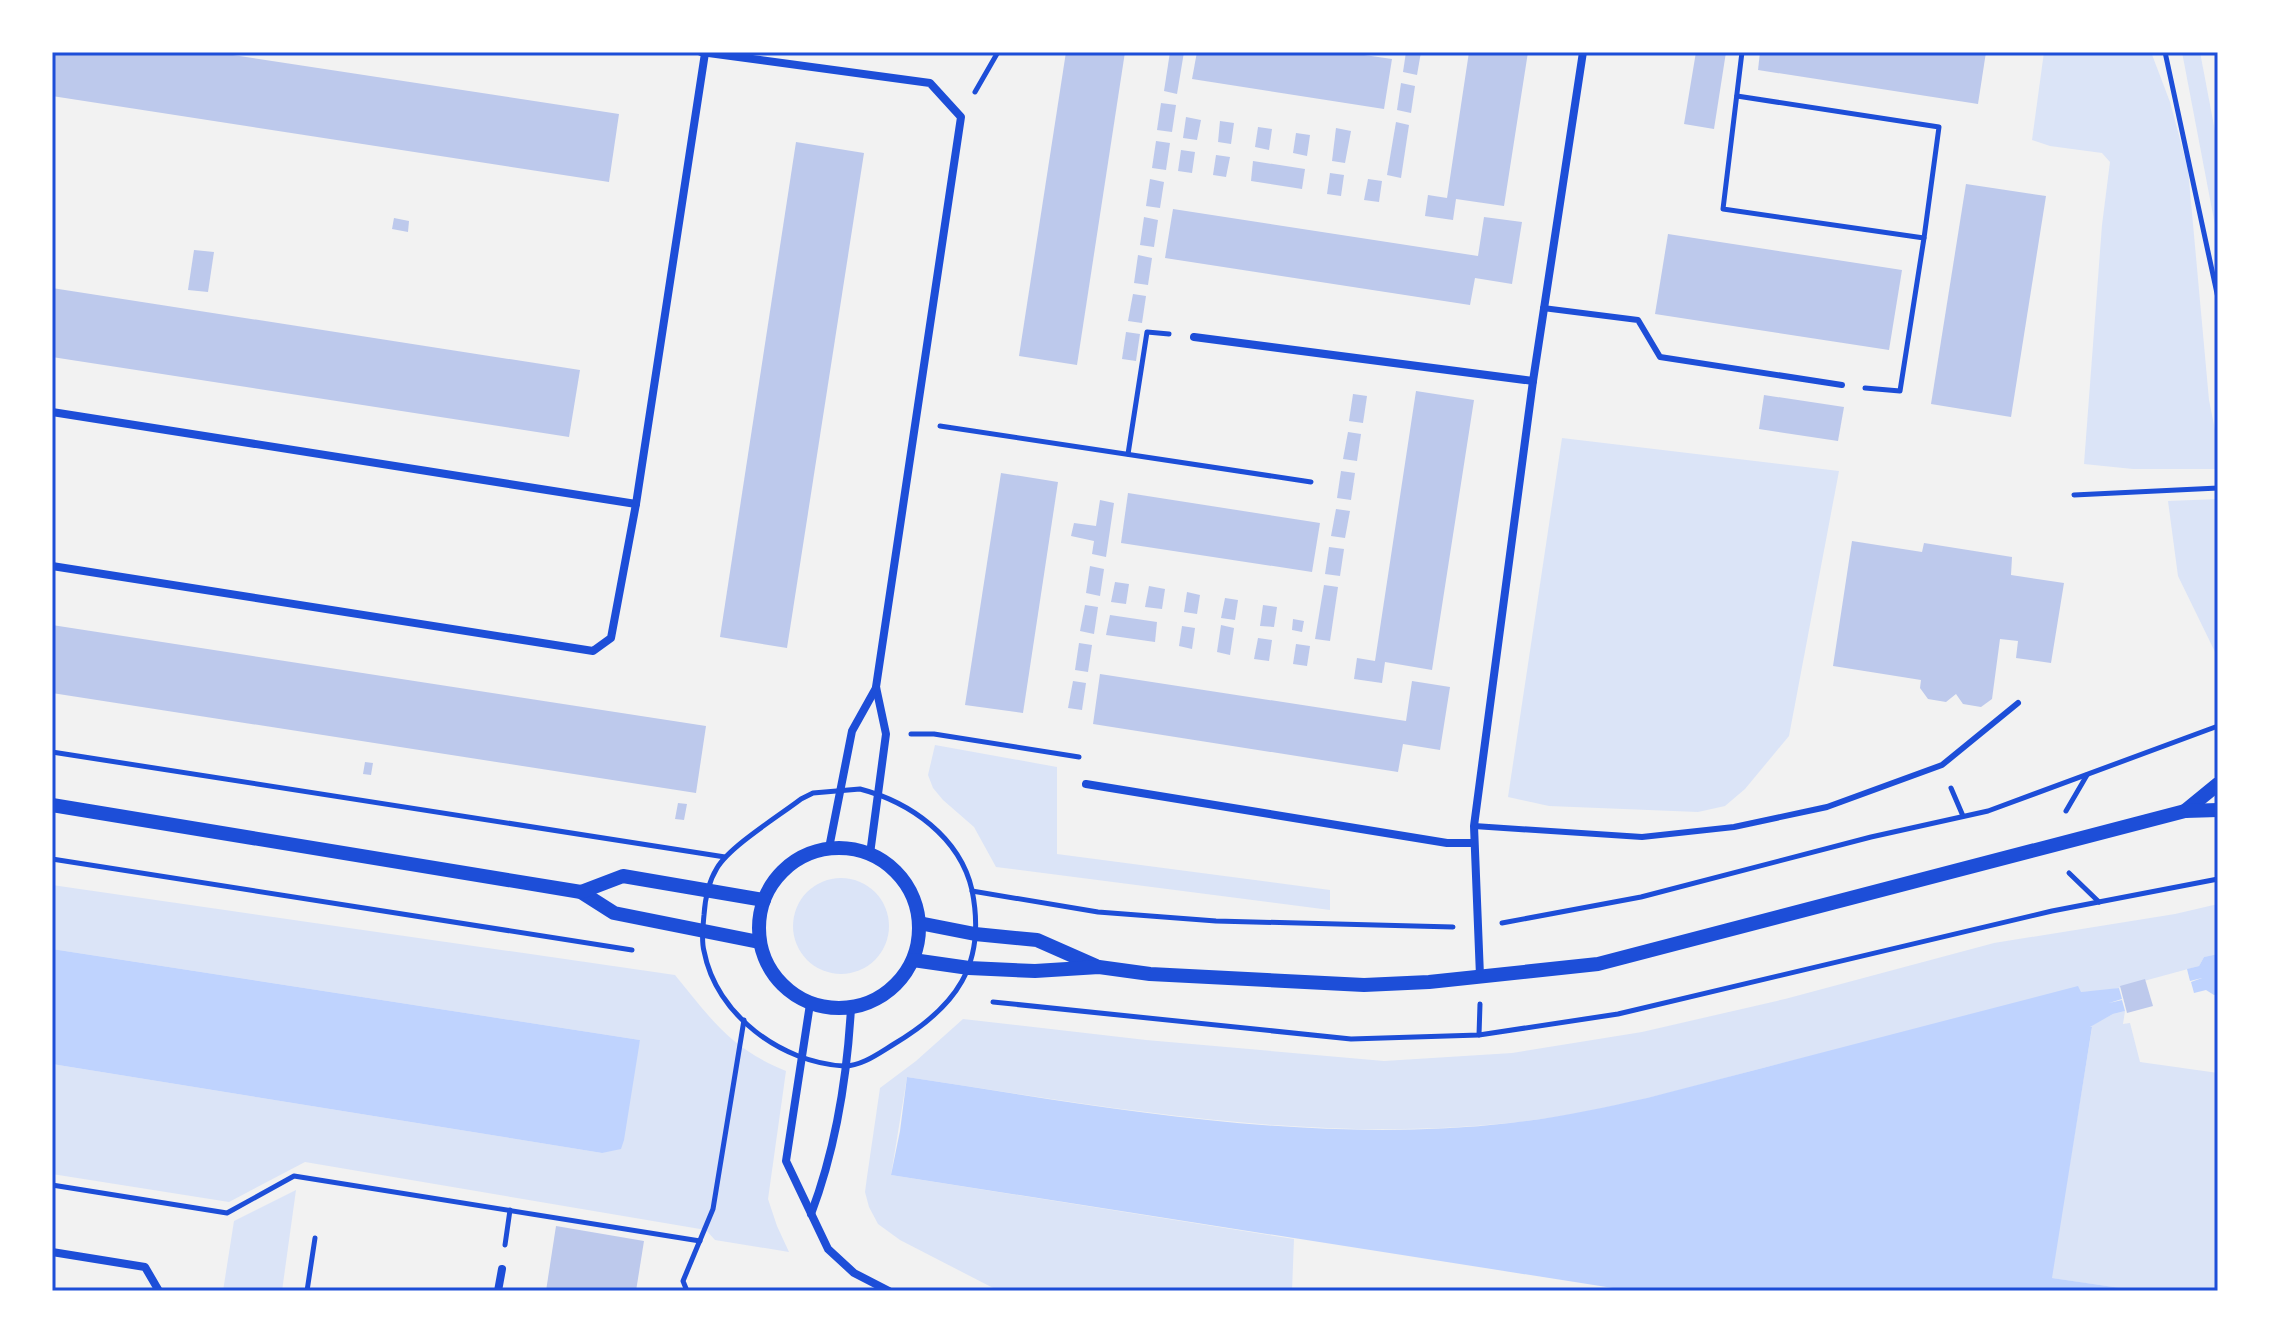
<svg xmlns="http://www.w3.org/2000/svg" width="2270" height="1343" font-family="Rubik,sans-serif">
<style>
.green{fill:#dbe4f7}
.water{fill:#bfd3fe}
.building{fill:#bdc9ec}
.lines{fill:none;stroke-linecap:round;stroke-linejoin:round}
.path{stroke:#1d4ed8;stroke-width:5}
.service{stroke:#1d4ed8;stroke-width:6}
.minor{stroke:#1d4ed8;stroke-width:8}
.tertiary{stroke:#1d4ed8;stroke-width:14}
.neatline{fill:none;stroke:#1d4ed8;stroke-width:3}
</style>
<rect width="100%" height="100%" fill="#f2f2f2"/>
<g class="green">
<path d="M 2044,52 L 2151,52 L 2170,102 L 2188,169 L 2209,400 L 2218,445 L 2218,469 L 2133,469 L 2084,464 L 2102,225 L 2110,162 L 2102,153 L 2050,146 L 2032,140 Z"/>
<path d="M 2182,52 L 2200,52 L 2218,147 L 2218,241 Z"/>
<path d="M 1562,438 L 1839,471 L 1789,736 L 1745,789 L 1725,806 L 1698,812 L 1549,806 L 1508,797 Z"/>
<path d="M 2218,499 L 2218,658 L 2178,576 L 2168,501 Z"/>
<path d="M 935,745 L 1057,767 L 1057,854 L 1330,890 L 1330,910 L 996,867 L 974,827 L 943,800 L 933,788 L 928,775 Z"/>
<circle cx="841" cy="926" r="48"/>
<path d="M 52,885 L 675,975 C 711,1019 731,1049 786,1071 L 768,1199 L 777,1226 L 789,1252 L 715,1240 L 706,1230 L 305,1162 L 229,1202 L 52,1174 L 52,1064 L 602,1153 L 640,1040 L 52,949 Z"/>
<path d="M 2218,904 L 2218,954 L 2204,957 L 2199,966 L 2107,991 L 2080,992 L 2080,990 C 1970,1015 1861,1044 1751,1071 C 1672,1092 1591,1115 1509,1123 C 1307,1144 1106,1107 907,1077 L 891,1175 L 1294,1239 L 1292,1291 L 999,1291 L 900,1240 L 878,1224 L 869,1207 L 865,1192 L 867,1177 L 880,1088 L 916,1061 L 963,1019 L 1146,1040 L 1384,1061 L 1512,1053 L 1642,1032 L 1785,999 L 1994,943 L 2175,914 Z"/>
<path d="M 2125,1011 L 2123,1024 L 2130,1023 L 2140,1062 L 2218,1073 L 2218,1291 L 2141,1291 L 2051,1278 L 2092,1028 L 2089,1027 L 2113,1014 Z"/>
<path d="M 296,1190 L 282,1291 L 223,1291 L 234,1221 Z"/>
</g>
<g class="water">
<path d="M 52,949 L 640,1040 L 624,1140 L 621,1149 L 602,1153 L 52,1064 Z"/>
<path d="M 2218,954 L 2218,994 L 2214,995 L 2206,990 L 2194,993 L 2191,982 L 2202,978 L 2190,981 L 2187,969 L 2199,966 L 2204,957 Z"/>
<path d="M 2078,986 L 2081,992 L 2119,988 L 2122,999 L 2109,1003 L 2122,1000 L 2125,1011 L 2113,1014 L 2090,1027 L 2092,1027 L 2052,1278 L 2141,1291 L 1632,1291 L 891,1175 L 900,1131 L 907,1077 C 1105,1107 1308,1146 1510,1123 C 1556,1118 1602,1108 1647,1098 Z"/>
</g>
<g class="building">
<path d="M 52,52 L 213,52 L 619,114 L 609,182 L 52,96 Z"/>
<path d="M 1066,52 L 1125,52 L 1077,365 L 1019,356 Z"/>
<path d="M 1170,52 L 1184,52 L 1177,94 L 1164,91 Z"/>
<path d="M 1197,52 L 1343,52 L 1392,59 L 1384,109 L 1192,79 Z"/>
<path d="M 1406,52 L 1421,52 L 1417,75 L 1403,72 Z"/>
<path d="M 1469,52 L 1528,52 L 1504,206 L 1456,199 L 1453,220 L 1425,216 L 1428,195 L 1447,198 Z"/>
<path d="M 1696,52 L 1726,52 L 1714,129 L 1684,124 Z"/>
<path d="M 1760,52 L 1986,52 L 1978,104 L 1758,70 Z"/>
<path d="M 1401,83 L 1415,86 L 1411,113 L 1397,110 Z"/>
<path d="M 1161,103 L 1176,105 L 1172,132 L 1157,130 Z"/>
<path d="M 1186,117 L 1201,120 L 1197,140 L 1183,138 Z"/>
<path d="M 1220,121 L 1234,123 L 1231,144 L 1218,142 Z"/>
<path d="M 1396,122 L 1409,125 L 1401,178 L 1387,175 Z"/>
<path d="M 1258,127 L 1272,129 L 1269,150 L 1255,147 Z"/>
<path d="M 1336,128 L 1351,131 L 1345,163 L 1332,161 Z"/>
<path d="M 1296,133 L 1310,135 L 1307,156 L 1293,153 Z"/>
<path d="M 1156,141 L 1170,143 L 1166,170 L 1152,168 Z"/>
<path d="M 796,142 L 864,153 L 787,648 L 720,637 Z"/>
<path d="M 1181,150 L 1195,152 L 1192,173 L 1178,171 Z"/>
<path d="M 1216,155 L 1230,157 L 1226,177 L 1213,175 Z"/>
<path d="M 1253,161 L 1305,169 L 1302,189 L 1251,181 Z"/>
<path d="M 1330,173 L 1344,175 L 1341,196 L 1327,194 Z"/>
<path d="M 1150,179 L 1164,182 L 1160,208 L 1146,206 Z"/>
<path d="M 1368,179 L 1382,181 L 1379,202 L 1364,200 Z"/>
<path d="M 1966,184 L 2046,196 L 2011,417 L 1931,404 Z"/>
<path d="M 1173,209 L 1478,256 L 1484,217 L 1522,222 L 1512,284 L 1475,278 L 1470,305 L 1165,258 Z"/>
<path d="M 1144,217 L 1158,220 L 1154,247 L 1140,245 Z"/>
<path d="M 394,218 L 409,221 L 408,232 L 392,229 Z"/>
<path d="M 1668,234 L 1902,270 L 1889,350 L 1655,314 Z"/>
<path d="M 194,250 L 214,252 L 208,292 L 188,290 Z"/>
<path d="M 1138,255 L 1152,258 L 1148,285 L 1134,283 Z"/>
<path d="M 52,288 L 580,370 L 569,437 L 52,357 Z"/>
<path d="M 1133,294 L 1146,296 L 1142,323 L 1128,321 Z"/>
<path d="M 1126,332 L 1140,334 L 1136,361 L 1122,359 Z"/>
<path d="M 1416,391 L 1474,400 L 1432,670 L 1385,662 L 1382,683 L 1354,679 L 1357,658 L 1375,661 Z"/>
<path d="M 1353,394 L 1367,396 L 1363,423 L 1349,421 Z"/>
<path d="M 1764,395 L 1844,407 L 1838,441 L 1759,429 Z"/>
<path d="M 1348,432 L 1361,434 L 1357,461 L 1343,459 Z"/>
<path d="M 1341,471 L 1355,473 L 1351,500 L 1337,498 Z"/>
<path d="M 1001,473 L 1058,482 L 1023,713 L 965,705 Z"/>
<path d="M 1128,493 L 1320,523 L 1312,572 L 1121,543 Z"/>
<path d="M 1100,500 L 1114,503 L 1106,557 L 1092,554 L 1094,541 L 1071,536 L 1074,523 L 1096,526 Z"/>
<path d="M 1336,509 L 1350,511 L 1345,538 L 1331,536 Z"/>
<path d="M 1852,541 L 1922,552 L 1924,543 L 2012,557 L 2011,575 L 2064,583 L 2051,663 L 2016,658 L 2018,641 L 2000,639 L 1992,699 L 1981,707 L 1963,704 L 1956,694 L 1946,702 L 1928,699 L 1920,688 L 1921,680 L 1833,666 Z"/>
<path d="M 1329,547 L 1344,549 L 1340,576 L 1325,574 Z"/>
<path d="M 1090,566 L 1104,569 L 1100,596 L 1086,593 Z"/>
<path d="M 1115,582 L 1129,584 L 1126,604 L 1111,602 Z"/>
<path d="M 1324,585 L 1338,587 L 1330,641 L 1315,639 Z"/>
<path d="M 1149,586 L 1165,589 L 1162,609 L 1145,607 Z"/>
<path d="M 1187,592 L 1200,595 L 1197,614 L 1184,612 Z"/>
<path d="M 1225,598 L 1238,600 L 1235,620 L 1221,618 Z"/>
<path d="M 1085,605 L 1098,607 L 1094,634 L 1080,631 Z"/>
<path d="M 1263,605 L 1277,607 L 1274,627 L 1260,626 Z"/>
<path d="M 1110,615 L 1157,622 L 1155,642 L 1106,635 Z"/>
<path d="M 1293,619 L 1304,621 L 1302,632 L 1292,630 Z"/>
<path d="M 52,625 L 706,726 L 696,793 L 52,693 Z"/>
<path d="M 1221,625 L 1234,628 L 1230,655 L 1217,652 Z"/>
<path d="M 1182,626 L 1195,628 L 1192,649 L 1179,646 Z"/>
<path d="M 1258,638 L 1272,640 L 1269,661 L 1254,659 Z"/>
<path d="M 1079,643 L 1092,645 L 1088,672 L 1075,670 Z"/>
<path d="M 1296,644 L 1310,646 L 1307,666 L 1293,664 Z"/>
<path d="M 1100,674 L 1406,721 L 1412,681 L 1450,687 L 1440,750 L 1403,744 L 1398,772 L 1093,724 Z"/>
<path d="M 1073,681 L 1086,683 L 1082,710 L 1068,708 Z"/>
<path d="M 365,762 L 373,763 L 371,775 L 363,774 Z"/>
<path d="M 678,803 L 687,804 L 684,820 L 675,819 Z"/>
<path d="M 2145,979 L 2153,1006 L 2127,1013 L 2120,986 Z"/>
<path d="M 556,1226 L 644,1241 L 636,1291 L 546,1291 Z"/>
</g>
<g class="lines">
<g class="path">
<path d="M 1742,52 L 1723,209 L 1924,238 L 1900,391 L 1865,388"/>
<path d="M 2165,52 L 2218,298"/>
<path d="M 975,92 L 998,52"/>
<path d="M 1737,96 L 1939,127 L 1924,238"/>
<path d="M 940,426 L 1311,482"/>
<path d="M 1128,454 L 1147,332 L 1169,334"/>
<path d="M 2074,495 L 2218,488"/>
<path d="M 911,734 L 934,734 L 1079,757"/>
<path d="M 52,752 L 725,857"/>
<path d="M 1951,788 L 1963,816"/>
<path d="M 860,789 C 910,802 960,837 972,890 C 987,965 956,1007 894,1044 C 879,1053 862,1066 844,1066 C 782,1063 716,1015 704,951 C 701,940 703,926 704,915 C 705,900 709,881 717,868 C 730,846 779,816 801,799 L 813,793 Z"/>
<path d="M 2066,811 L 2087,775"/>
<path d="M 52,859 L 632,950"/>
<path d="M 2069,873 L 2099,902"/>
<path d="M 972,891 L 1098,912 L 1216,921 L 1453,927"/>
<path d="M 1502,923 L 1641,897 L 1871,837 L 1988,811 L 2218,726"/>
<path d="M 993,1002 L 1351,1039 L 1479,1035 L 1618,1014 L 2052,911 L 2218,879"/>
<path d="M 1479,1035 L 1480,1004"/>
<path d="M 52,1185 L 227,1213 L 294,1176 L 700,1241"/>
<path d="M 505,1245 L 510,1210"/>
<path d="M 307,1291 L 315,1238"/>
<path d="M 687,1291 L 683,1281 L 713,1209 L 744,1020"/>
</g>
<g class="service">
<path d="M 1543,308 L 1638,320 L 1660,357 L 1842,385"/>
<path d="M 1474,826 L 1642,837 L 1734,827 L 1827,807 L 1942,765 L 2018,703"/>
</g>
<g class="minor">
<path d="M 701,52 L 930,83 L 961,117 L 876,687 L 886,734 L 870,854"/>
<path d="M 1194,337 L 1533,381"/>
<path d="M 52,412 L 636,504"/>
<path d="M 52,566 L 593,651 L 611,638 L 636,504 L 705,53"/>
<path d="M 1086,784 L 1447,843 L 1473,843"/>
<path d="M 829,848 L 852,731 L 876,688"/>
<path d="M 1480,976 L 1474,826 L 1533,381 L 1583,52"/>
<path d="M 810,1004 L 786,1161 L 828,1249 L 854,1273 L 889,1291"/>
<path d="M 811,1214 C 836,1148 847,1079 851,1008"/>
<path d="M 52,1252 L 145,1267 L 159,1291"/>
<path d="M 498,1291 L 502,1269"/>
</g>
<g class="tertiary">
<path d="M 52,805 L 581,892 L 614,913 L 759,942"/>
<path d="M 2185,811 L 2218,784"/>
<circle cx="839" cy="928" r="80"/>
<path d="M 581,892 L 623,876 L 764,900"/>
<path d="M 919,923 L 975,934 L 1037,940 L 1096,966"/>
<path d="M 913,960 L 969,968 L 1035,971 L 1099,967 L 1150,974 L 1364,985 L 1429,982 L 1598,964 L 2185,811 L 2218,810"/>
</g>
</g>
<rect width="2270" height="1343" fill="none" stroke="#ffffff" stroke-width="108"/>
<rect x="54" y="54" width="2162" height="1235" class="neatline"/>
</svg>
